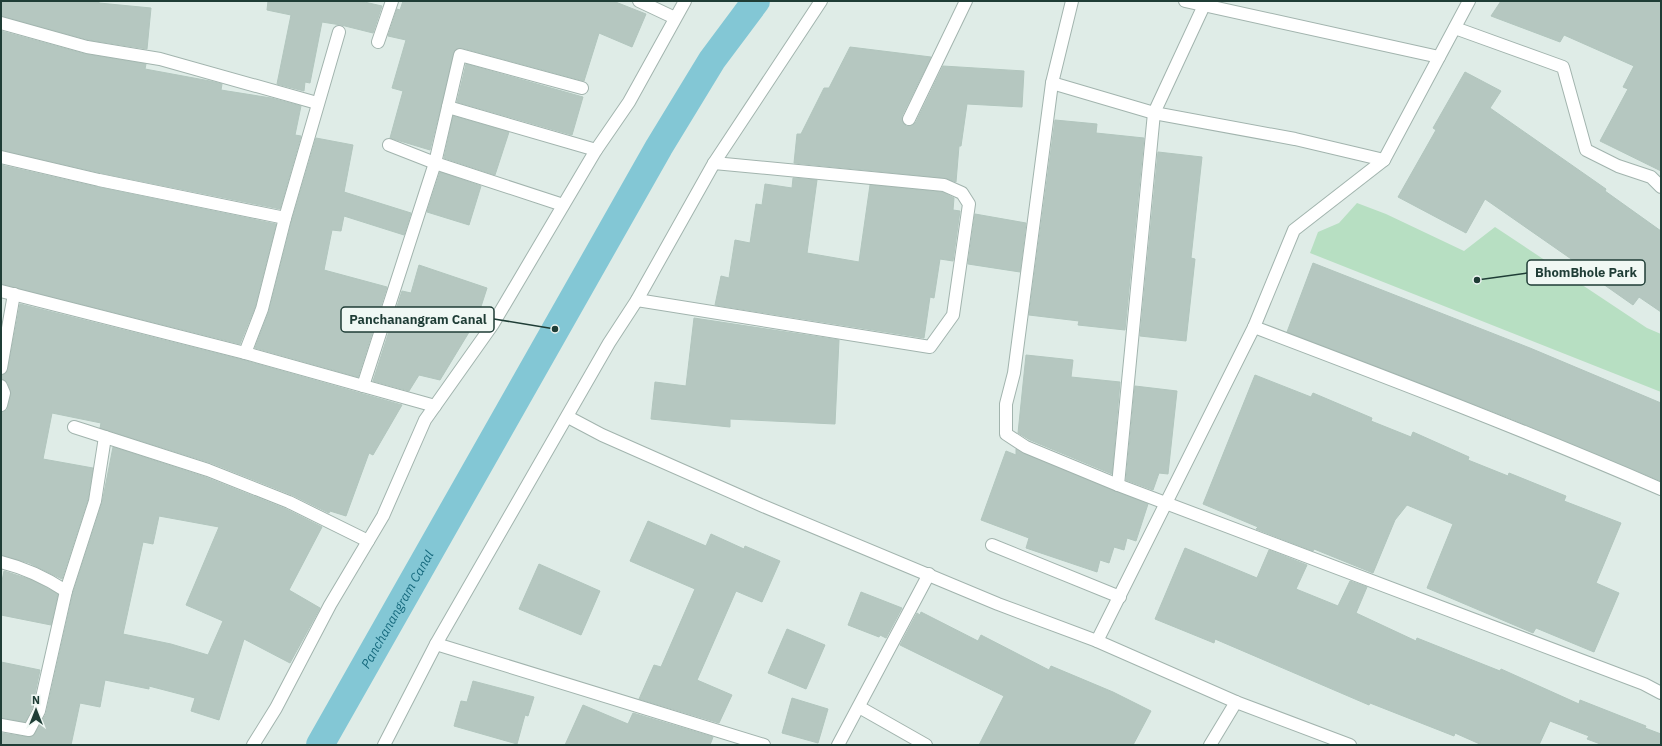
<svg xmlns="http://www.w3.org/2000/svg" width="1662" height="746" font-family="'IBM Plex Sans',sans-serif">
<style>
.green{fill:#b7dfc2}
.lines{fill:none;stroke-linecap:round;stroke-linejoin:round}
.canal{stroke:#83c7d5;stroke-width:28}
.building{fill:#b5c7c0;stroke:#b2c6be;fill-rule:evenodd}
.street-casing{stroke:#a2b4ae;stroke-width:14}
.street{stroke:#fff;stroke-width:12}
.labels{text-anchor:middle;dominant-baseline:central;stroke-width:3;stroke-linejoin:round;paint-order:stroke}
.water-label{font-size:13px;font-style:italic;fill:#15697d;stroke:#f0f8f4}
.leader{fill:none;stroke:#1f3d36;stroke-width:1.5}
.callout-dot{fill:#1f3d36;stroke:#f0f8f4;stroke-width:1.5}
.callout{fill:#f0f8f4;stroke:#1f3d36;stroke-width:1.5}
.callout-label{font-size:13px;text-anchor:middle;font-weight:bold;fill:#1f3d36}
</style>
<rect width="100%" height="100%" fill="#dfece7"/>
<path class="green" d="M 1357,203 L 1386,214 L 1464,251 L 1495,227 L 1647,328 L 1661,334 L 1661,392 L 1310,253 L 1318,232 L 1339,223 Z"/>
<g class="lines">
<path class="canal" id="s1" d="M 320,745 L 659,147 L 712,60 L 756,1"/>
</g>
<g class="building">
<path d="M 1,1 L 99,1 L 99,3 L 151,8 L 147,49 L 89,40 L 1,16 Z"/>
<path d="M 268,1 L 360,1 L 382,6 L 373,33 L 341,25 L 322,22 L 310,83 L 305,82 L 304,91 L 277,84 L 291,15 L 267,10 Z"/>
<path d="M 403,1 L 613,1 L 646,14 L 632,47 L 599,33 L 584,81 L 462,48 L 455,50 L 430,150 L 390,138 L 403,91 L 392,88 L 406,40 L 388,36 L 397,9 L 400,10 Z"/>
<path d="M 1501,1 L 1661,1 L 1661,171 L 1600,141 L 1628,89 L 1623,87 L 1634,66 L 1564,35 L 1560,42 L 1491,16 Z"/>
<path d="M 1,31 L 85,54 L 146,64 L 145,69 L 210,81 L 222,84 L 221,90 L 271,98 L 301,106 L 295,135 L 301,136 L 280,209 L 101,173 L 1,150 Z"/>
<path d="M 850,47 L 931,57 L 902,116 L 903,123 L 906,126 L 913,125 L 916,122 L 943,66 L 1024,71 L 1022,107 L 967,104 L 961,146 L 959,146 L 956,182 L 945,178 L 794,163 L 797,134 L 801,134 L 824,88 L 829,88 Z"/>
<path d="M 466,64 L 583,97 L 572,135 L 457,102 Z"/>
<path d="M 1465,72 L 1501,91 L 1490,108 L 1606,189 L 1605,191 L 1661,231 L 1661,312 L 1639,297 L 1633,305 L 1576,265 L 1577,263 L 1485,199 L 1466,233 L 1398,197 L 1436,130 L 1433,128 Z"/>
<path d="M 453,116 L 509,132 L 495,175 L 444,158 Z"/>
<path d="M 1055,120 L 1097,124 L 1096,133 L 1144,138 L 1125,330 L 1078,325 L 1079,321 L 1029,315 Z"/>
<path d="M 316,138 L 353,145 L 344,192 L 411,213 L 404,235 L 344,216 L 341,231 L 332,230 L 324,270 L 387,287 L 358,377 L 255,348 L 269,311 L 292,220 Z"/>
<path d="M 1158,152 L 1202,157 L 1191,258 L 1195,259 L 1186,341 L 1140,336 Z"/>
<path d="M 1,165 L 97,187 L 276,224 L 255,307 L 240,344 L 1,284 Z"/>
<path d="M 440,172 L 481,186 L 469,225 L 427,212 Z"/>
<path d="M 793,178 L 817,180 L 807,253 L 859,262 L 870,185 L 942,192 L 954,198 L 953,210 L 960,211 L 953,261 L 940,259 L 934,298 L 930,297 L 924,338 L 715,305 L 721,276 L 729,278 L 735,240 L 750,243 L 756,204 L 762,205 L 765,184 L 792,188 Z"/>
<path d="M 975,214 L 1026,223 L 1020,272 L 968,264 Z"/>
<path d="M 1313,263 L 1530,348 L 1661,403 L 1661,481 L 1512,419 L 1287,332 Z"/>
<path d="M 419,265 L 487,288 L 477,319 L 440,380 L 419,375 L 409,391 L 373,381 L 402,291 L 411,293 Z"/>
<path d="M 20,304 L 243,360 L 402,405 L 373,455 L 369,453 L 346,516 L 330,511 L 329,513 L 292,495 L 211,463 L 100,428 L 101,423 L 52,413 L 43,459 L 93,468 L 88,499 L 62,579 L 29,563 L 1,555 L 1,412 L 7,410 L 11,394 L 8,383 L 1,379 L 1,375 L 6,373 L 8,369 Z"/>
<path d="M 694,318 L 839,340 L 835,424 L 730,419 L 730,427 L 651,419 L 655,382 L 686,386 Z"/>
<path d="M 1026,355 L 1073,360 L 1071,377 L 1120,382 L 1112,474 L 1030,440 L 1018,433 Z"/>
<path d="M 1255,375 L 1311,397 L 1313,393 L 1372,418 L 1371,421 L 1411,437 L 1413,432 L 1469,457 L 1468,460 L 1508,476 L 1509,473 L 1566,496 L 1564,501 L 1621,523 L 1596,583 L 1619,593 L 1594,652 L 1536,628 L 1533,633 L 1427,588 L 1453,524 L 1407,505 L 1395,520 L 1373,573 L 1314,549 L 1313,551 L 1256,529 L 1258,527 L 1203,504 Z"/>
<path d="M 1135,386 L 1177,391 L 1168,474 L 1159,473 L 1153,490 L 1126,480 Z"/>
<path d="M 113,447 L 205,477 L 286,509 L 322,527 L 289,590 L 320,608 L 290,663 L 244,639 L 219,720 L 191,711 L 195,698 L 149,686 L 149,689 L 105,680 L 100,707 L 80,703 L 71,745 L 1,745 L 1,733 L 28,737 L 33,736 L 46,714 L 73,593 L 102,503 ZM 159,516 L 219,527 L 186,605 L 223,621 L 208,655 L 171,644 L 123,634 L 143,542 L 153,544 Z"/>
<path d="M 1016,449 L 1148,504 L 1136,541 L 1127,538 L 1124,550 L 1114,547 L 1109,563 L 1100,560 L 1097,572 L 1026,548 L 1029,538 L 981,520 L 1006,451 L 1016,455 Z"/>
<path d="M 648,521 L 706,546 L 711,534 L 744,549 L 745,546 L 780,561 L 762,602 L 736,591 L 697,680 L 732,695 L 719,723 L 639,699 L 654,665 L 661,667 L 695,589 L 630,561 Z"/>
<path d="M 1185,548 L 1257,578 L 1269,550 L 1307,565 L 1296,589 L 1338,606 L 1350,581 L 1367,587 L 1356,613 L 1416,641 L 1417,638 L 1500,671 L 1501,669 L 1579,704 L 1580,700 L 1646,726 L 1645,728 L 1661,734 L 1661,745 L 1603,745 L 1587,739 L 1589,736 L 1550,721 L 1539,745 L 1482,745 L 1455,733 L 1454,736 L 1370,703 L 1369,705 L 1215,639 L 1214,643 L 1155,619 Z"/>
<path d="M 539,564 L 600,591 L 581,635 L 519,609 Z"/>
<path d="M 4,571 L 32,580 L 58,594 L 51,625 L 1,615 L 1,586 Z"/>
<path d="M 861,592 L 902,608 L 886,638 L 880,635 L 879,637 L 848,625 Z"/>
<path d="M 921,612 L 978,641 L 981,635 L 1049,670 L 1051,666 L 1113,692 L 1151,711 L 1133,745 L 979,745 L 1004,696 L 900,645 L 917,613 L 920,615 Z"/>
<path d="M 787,629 L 825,645 L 806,689 L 768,673 Z"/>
<path d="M 1,662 L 40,670 L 32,708 L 25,722 L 1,718 Z"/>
<path d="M 473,681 L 534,697 L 528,716 L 525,715 L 517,744 L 454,726 L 461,701 L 467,702 Z"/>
<path d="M 792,698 L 828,709 L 818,743 L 782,733 Z"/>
<path d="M 583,705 L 628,724 L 633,713 L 713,737 L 710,745 L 565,745 Z"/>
</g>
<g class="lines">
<g class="street-casing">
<g id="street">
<path d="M 639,1 L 675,18"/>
<path d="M 1072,1 L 1052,83 L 1154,113 L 1295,139 L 1384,160"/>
<path d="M 1185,1 L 1439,57"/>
<path d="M 1,23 L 87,47 L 160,59 L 317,103"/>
<path d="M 1455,28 L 1563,67 L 1586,150 L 1618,166 L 1651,177 L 1661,187"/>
<path d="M 378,42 L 392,1"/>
<path d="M 1052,83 L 1014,373 L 1006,404 L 1006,434 L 1026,447 L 1118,485 L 1644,684 L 1661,693"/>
<path d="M 448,107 L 596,150"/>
<path d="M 909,119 L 966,1"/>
<path d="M 389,145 L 435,163 L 563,205"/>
<path d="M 1,157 L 99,180 L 285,218"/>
<path d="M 1,291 L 245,353 L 435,406"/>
<path d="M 637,300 L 930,347 L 953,315 L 969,204 L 962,193 L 944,185 L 714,163"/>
<path d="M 1254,327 C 1391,379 1527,431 1661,489"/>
<path d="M 245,353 L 262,309 L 285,218 L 339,32"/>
<path d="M 1,368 L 14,294"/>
<path d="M 1,386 L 4,393 L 1,405"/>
<path d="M 363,386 L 435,163 L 460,55 L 582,88"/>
<path d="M 568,417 L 602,435 L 763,506 L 998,604 L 1097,641 L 1236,702 L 1350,745"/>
<path d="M 74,427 L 208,470 L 289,502 L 368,541"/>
<path d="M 1118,485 L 1154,113 L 1206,1"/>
<path d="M 992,545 L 1120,597"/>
<path d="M 1,562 C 25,568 45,577 66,591"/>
<path d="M 1097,641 L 1254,327 L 1294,230 L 1384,160 L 1469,1"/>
<path d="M 436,644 L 764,745"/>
<path d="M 859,707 L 926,745"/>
<path d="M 1,725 L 29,730 L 39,711 L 66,591 L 95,501 L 105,437"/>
<path d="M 253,745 L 276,708 L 330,605 L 383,516 L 425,420 L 493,324 L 596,150 L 629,102 L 685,1"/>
<path d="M 384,745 L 436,644 L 609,343 L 637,300 L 714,163 L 821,1"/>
<path d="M 838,745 L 929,574"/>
<path d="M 1210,745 L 1236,702"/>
</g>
</g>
<use href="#street" class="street"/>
</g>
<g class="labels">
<g class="water-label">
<text stroke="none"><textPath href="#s1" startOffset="156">Panchanangram Canal</textPath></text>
</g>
</g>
<path class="leader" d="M1477 280L1527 273M555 329L494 319"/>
<g class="callout-dot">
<circle cx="1477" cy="280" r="4"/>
<circle cx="555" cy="329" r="4"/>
</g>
<g class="callout">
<rect x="1527" y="260" width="118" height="25" rx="4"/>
<rect x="341" y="307" width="153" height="25" rx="4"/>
</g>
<g class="callout-label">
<text x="1586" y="277">BhomBhole Park</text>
<text x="418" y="324">Panchanangram Canal</text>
</g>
<rect width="1662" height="746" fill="none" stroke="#1f3d36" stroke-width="4"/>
<g transform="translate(36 710)" stroke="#f0f8f4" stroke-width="3" paint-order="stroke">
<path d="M0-3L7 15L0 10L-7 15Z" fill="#1f3d36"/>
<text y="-6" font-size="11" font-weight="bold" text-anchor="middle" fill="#1f3d36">N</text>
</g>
</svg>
